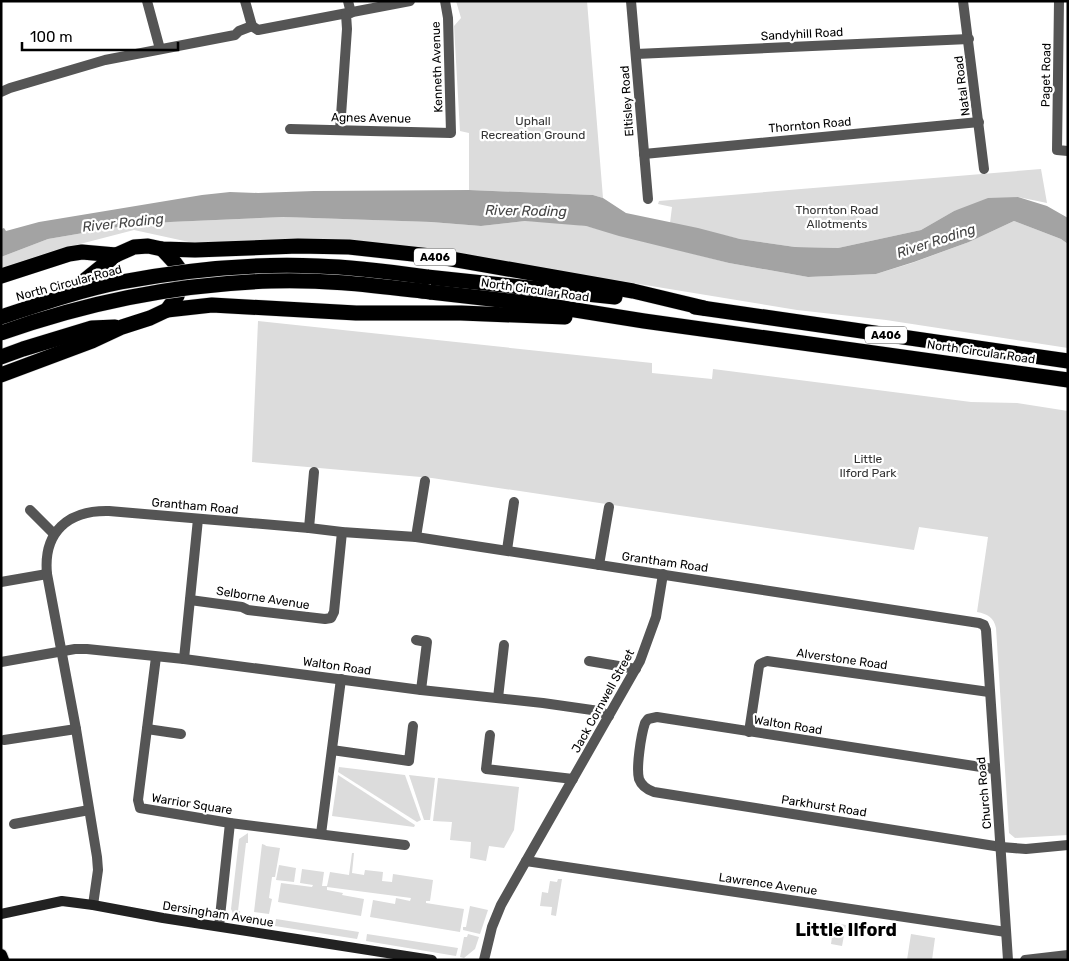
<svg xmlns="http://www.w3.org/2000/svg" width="1069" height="961" font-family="Rubik,sans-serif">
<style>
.green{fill:#dcdcdc}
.water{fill:#a3a3a3}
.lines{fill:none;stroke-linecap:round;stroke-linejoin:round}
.primary-casing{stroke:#dbdbdb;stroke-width:14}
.highway-casing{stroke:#dbdbdb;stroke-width:16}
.street{stroke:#555;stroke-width:10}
.secondary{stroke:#222;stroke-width:10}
.primary{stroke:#000;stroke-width:12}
.highway{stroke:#000;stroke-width:15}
.highway-bridge-casing{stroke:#dbdbdb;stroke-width:16;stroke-linecap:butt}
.highway-bridge{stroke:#000;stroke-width:15}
.labels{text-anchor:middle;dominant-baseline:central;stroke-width:4.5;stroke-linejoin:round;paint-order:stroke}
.shield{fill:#fff;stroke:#4c4c4c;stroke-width:1}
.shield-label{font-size:11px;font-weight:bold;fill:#000}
.street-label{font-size:12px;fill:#000;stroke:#fff}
.park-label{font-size:12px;fill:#333;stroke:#fff}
.water-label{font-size:14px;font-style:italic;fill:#444;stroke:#fff}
.district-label{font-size:18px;font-weight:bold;fill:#000;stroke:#fff}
</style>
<rect width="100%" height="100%" fill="#fff"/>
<g class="green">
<path d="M 456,1 L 587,1 L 603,198 L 593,195 L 469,190 L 469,133 L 460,131 L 454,26 L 461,18 Z"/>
<path d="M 1041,169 L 1047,203 L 1018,197 L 954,211 L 921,230 L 838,248 L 795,247 L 740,239 L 670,223 L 672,207 L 658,204 L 659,201 Z"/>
<path d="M 285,217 L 431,222 L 481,226 L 525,221 L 558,222 L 586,226 L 729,263 L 808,277 L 876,274 L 912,263 L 969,242 L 1014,221 L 1061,239 L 1068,244 L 1068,348 L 886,320 L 797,310 L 529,266 L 189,242 L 134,230 L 53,251 L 1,268 L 1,257 L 48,239 L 124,226 L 170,222 Z"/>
<path d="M 258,321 L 652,363 L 652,373 L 712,379 L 713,369 L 971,402 L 1017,403 L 1068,411 L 1068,835 L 1015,838 L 1009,833 L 996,628 C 994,618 988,614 977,612 L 988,537 L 919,527 L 914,550 L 432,478 L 252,462 Z"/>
<path d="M 339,767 L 405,775 L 421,820 L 417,822 L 338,772 Z"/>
<path d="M 338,775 L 415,825 L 414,827 L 332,816 Z"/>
<path d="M 409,775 L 435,778 L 430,820 L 424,820 Z"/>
<path d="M 438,778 L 519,787 L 514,830 L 504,848 L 489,846 L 486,861 L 470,858 L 471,842 L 450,840 L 452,822 L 433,821 Z"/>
<path d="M 248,833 L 248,843 L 246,843 L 238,911 L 240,911 L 241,921 L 236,920 L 231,909 L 239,839 Z"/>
<path d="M 262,844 L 265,845 L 266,846 L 280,848 L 275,877 L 272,877 L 269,898 L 272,899 L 269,914 L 254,912 Z"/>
<path d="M 352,853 L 354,853 L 352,873 L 364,875 L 365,870 L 383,872 L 382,881 L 392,882 L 393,874 L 433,880 L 430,901 L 426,901 L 426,903 L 464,909 L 460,932 L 370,917 L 373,900 L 395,904 L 396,898 L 410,901 L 411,898 L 327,887 L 327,890 L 343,893 L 342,895 L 364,899 L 361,916 L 278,902 L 281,883 L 312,887 L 313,885 L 300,883 L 302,869 L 324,872 L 322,886 L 327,886 L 330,872 L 349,875 Z"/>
<path d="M 279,865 L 296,868 L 294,882 L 276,880 Z"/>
<path d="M 558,879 L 562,879 L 556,916 L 551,915 L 552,907 L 540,906 L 542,892 L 548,893 L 550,881 L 557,882 Z"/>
<path d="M 470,906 L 488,910 L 480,934 L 463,930 L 463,927 L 466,927 Z"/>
<path d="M 276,919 L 359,932 L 357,939 L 275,926 Z"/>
<path d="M 834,923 L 846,925 L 842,946 L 831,944 Z"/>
<path d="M 367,934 L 458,948 L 456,956 L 366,941 Z"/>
<path d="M 468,934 L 479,937 L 475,949 L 464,958 L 460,957 L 464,937 L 467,937 Z"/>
<path d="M 911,934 L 935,938 L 932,960 L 907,960 Z"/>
</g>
<path class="water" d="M 469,190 L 593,195 L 603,198 L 626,213 L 698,228 L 740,239 L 795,247 L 838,248 L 921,230 L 954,211 L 988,198 L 1018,197 L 1047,206 L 1068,218 L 1068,244 L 1061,239 L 1014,221 L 969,242 L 914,262 L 876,274 L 831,276 L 808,277 L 729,263 L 619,236 L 586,226 L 525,221 L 481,226 L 431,222 L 284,217 L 170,222 L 124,226 L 48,239 L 1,257 L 1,229 L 4,228 L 6,231 L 39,222 L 202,195 L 230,192 L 258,193 L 314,191 Z"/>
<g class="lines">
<g class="primary-casing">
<path id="primary" d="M 1,955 L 3,960"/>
</g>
<g class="highway-casing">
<g id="highway">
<path d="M 1,276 L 69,254 L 82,252 L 116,255"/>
<path d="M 427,277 L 615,297"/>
<path d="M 430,292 L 544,305 L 644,321 L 1068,380"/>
<path d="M 62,294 L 80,284 L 116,255 L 134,247 L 148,246 L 162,249 L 195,250 L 298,246 L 349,247 L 440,257 L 633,291 L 704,308"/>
<path d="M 695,307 L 1068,361"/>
<path d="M 167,310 L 212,305 L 356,313 L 461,313 L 565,317"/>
<path d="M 1,357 L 23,349 L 92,328 L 115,327"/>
<path d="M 1,375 L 92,341 L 122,327 L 150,318 L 167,310 L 177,296 L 181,283 L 180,270 L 175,263 L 162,249"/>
</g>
</g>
<g class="street">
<path d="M 147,1 L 160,49"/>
<path d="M 245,1 L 252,26"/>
<path d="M 348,1 L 351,13"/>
<path d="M 631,1 L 648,199"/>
<path d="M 963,1 L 984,169"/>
<path d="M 1059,1 L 1057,150 L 1068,151"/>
<path d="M 252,26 L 258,30 L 410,1"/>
<path d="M 636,54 L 969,39"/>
<path d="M 1,92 L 10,88 L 105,60 L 235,35 L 239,31 L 252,26"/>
<path d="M 290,129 L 451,133 L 448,18 L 445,1"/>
<path d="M 340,130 L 347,29 L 346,14"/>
<path d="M 644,154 L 979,122"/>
<path d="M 30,510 L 54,534"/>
<path d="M 309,528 L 314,472"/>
<path d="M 416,537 L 425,481"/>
<path d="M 507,550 L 514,502"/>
<path d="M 599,565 L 609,507"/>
<path d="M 1,582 L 47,574"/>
<path d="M 190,600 L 242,607 L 248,610 L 325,619 L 331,618 L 334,612 L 342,532"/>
<path d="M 416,640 L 427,642 L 421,690"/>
<path d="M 156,657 L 138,800 L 140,808 L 230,823 L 405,845"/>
<path d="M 184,659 L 198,519"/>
<path d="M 589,661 L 636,669"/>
<path d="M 1,662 L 75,649 L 87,649 L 184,659 L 421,690 L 543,703 L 599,711 L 609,716"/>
<path d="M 498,698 L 504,645"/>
<path d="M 147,729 L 181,734"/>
<path d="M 749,732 L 759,666 L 760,664 L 767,661 L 989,692"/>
<path d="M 490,735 L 486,769 L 573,779"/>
<path d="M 4,740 L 76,729"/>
<path d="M 332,750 L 409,761 L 413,726"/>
<path d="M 994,769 L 657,717 L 648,719 L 645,723 C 641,735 636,768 639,779 C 642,787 648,790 654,792 L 1001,847 L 1026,849 L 1068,845"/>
<path d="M 14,824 L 89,810"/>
<path d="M 321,834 L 341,679"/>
<path d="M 526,861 L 1006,932"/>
<path d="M 93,905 L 98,870 L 97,857 L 76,729 L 47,574 C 43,532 68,510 109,511 L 309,528 L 342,532 L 416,537 L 979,623 L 984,625 L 986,630 L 1008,960"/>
<path d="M 219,926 L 230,823"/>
<path d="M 484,960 L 492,927 L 501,905 L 640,661 L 656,617 L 663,574"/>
<path d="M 1025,960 L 1068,955"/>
</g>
<path class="secondary" d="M 1,914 L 62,901 L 93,905 L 163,918 L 432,960"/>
<use href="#primary" class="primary"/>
<use href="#highway" class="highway"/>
<g class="highway-bridge-casing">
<g id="highway-bridge">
<path d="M 1,317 C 40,304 81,290 121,282 C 185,270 253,263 318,266 C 355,267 391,272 427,277"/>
<path d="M 1,333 C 88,302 179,284 271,281 C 325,279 377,286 430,292"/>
</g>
</g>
<use href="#highway-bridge" class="highway-bridge"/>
</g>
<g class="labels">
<g class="shield">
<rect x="414" y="248.5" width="42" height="17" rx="4"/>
<rect x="865" y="326.5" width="42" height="17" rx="4"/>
</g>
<g class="shield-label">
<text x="435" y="257">A406</text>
<text x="886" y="335">A406</text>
</g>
<g class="street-label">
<text transform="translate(802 34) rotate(-3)">Sandyhill Road</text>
<text transform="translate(437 67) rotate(-92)">Kenneth Avenue</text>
<text transform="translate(1046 75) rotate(-89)">Paget Road</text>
<text transform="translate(962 86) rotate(-97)">Natal Road</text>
<text transform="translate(627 101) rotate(-94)">Eltisley Road</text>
<text transform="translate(371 118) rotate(1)">Agnes Avenue</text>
<text transform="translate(810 125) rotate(-5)">Thornton Road</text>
<text transform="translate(69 283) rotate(-15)">North Circular Road</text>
<text transform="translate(535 290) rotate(8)">North Circular Road</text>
<text transform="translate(981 352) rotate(8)">North Circular Road</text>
<text transform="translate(195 506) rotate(5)">Grantham Road</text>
<text transform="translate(665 562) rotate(8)">Grantham Road</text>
<text transform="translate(263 598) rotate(9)">Selborne Avenue</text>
<text transform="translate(842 659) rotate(8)">Alverstone Road</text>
<text transform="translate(337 666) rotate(8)">Walton Road</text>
<text transform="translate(603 701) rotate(-61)">Jack Cornwell Street</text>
<text transform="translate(788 725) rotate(9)">Walton Road</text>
<text transform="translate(984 793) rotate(-95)">Church Road</text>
<text transform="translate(192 804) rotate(9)">Warrior Square</text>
<text transform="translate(824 806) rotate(9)">Parkhurst Road</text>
<text transform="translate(768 884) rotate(8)">Lawrence Avenue</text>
<text transform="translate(218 914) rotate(9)">Dersingham Avenue</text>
</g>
<g class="park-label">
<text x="533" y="121">Uphall<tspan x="533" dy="14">Recreation Ground</tspan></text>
<text x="837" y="210">Thornton Road<tspan x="837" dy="14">Allotments</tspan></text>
<text x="868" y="459">Little<tspan x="868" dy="14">Ilford Park</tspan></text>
</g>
<g class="water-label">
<text transform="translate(526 211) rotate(1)">River Roding</text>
<text transform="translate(123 223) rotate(-6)">River Roding</text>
<text transform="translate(936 241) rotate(-18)">River Roding</text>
</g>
<g class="district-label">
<text x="846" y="930">Little Ilford</text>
</g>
</g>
<rect width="1069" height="961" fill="none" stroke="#000000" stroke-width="5"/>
<path d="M22 42v8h156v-8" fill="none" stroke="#000000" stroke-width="2.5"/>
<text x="30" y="42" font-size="15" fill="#000000" stroke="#ffffff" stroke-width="4" paint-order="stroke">100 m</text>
</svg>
